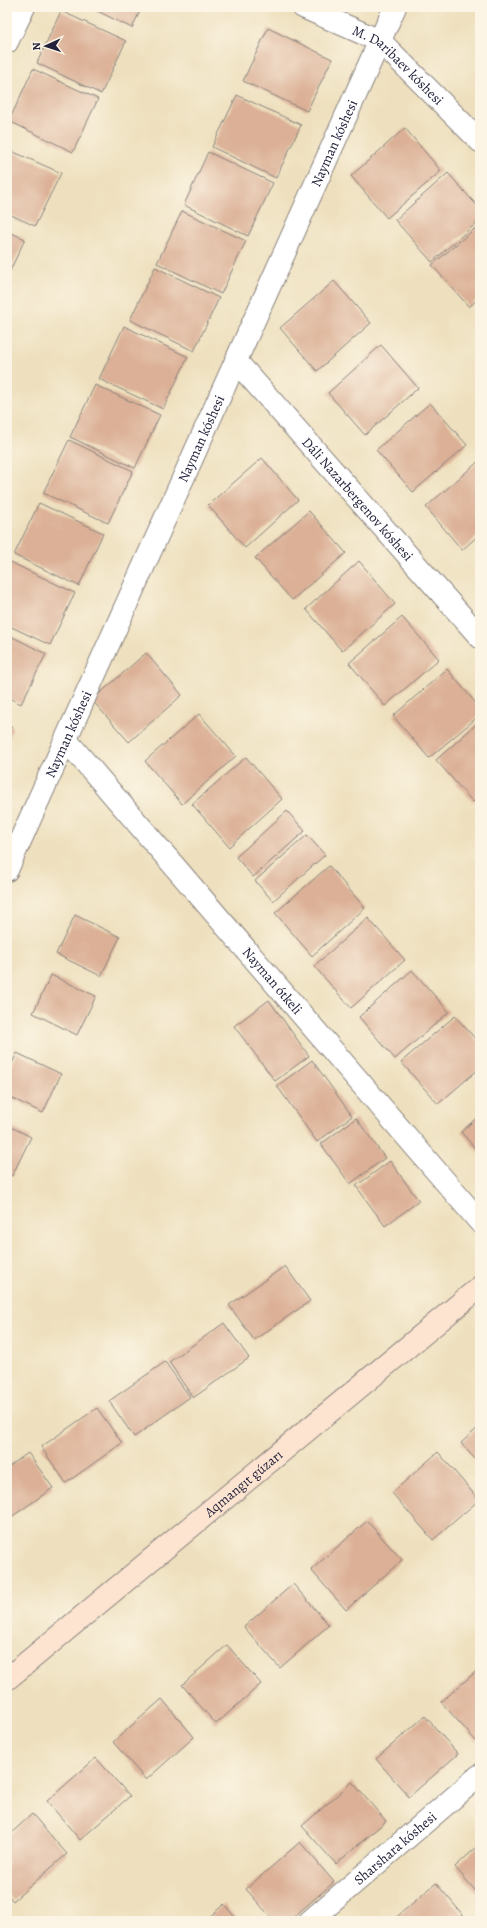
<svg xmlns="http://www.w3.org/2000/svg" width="487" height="1928" font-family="Alegreya,serif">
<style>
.building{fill:#dbb096}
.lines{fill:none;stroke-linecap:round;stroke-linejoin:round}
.street-casing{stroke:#88817c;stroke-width:24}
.secondary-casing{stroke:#88817c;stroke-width:24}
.street{stroke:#fff;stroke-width:22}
.secondary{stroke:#fde4d1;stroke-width:22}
.labels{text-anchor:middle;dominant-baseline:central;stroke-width:3.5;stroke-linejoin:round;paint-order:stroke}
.street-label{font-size:14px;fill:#22223b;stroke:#fcf5e5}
</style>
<rect width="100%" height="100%" fill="#fcf5e5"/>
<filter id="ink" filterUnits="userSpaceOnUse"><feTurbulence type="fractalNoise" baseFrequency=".025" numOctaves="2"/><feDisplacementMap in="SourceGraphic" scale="8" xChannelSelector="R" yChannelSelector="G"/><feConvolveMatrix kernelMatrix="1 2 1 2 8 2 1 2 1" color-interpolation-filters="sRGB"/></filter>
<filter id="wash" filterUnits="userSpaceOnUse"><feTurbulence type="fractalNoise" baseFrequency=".012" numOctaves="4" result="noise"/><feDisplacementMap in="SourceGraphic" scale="16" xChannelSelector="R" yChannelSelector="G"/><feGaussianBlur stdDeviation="0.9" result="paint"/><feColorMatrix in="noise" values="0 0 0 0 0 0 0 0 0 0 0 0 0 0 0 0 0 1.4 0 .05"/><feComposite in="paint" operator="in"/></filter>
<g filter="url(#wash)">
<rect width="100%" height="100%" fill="#eee0be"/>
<g id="blocks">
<g class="building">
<path d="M 89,7 L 142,7 L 132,28 Z"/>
<path d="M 61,11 L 126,41 L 101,94 L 37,63 Z"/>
<path d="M 268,28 L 332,59 L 307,111 L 243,81 Z"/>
<path d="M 33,69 L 98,99 L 73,152 L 9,121 Z"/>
<path d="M 237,95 L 301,125 L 276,178 L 212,147 Z"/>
<path d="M 405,128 L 441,171 L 387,218 L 351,176 Z"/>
<path d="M 7,149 L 61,173 L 35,226 L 7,213 Z"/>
<path d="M 208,152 L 273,183 L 248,236 L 184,205 Z"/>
<path d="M 448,173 L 480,209 L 480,220 L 432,262 L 395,220 Z"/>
<path d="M 182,211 L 246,241 L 221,294 L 157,263 Z"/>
<path d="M 480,224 L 480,297 L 469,307 L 432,265 Z"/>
<path d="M 7,231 L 25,239 L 7,277 Z"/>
<path d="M 155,267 L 219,298 L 194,351 L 130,320 Z"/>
<path d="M 334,281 L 371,323 L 317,371 L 280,328 Z"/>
<path d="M 124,326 L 188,357 L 163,409 L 99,379 Z"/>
<path d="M 381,345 L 418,388 L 365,435 L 328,393 Z"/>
<path d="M 95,385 L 160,415 L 135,468 L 70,437 Z"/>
<path d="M 430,403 L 467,445 L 413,492 L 376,450 Z"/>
<path d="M 69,440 L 133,471 L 108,523 L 43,493 Z"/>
<path d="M 262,458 L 298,500 L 245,548 L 208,505 Z"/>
<path d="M 480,460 L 480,534 L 462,550 L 426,507 Z"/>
<path d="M 39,503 L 103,533 L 79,586 L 14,555 Z"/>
<path d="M 309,511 L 346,553 L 292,600 L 255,558 Z"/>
<path d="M 359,561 L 395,604 L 342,651 L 306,609 Z"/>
<path d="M 10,562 L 75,593 L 50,645 L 7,625 L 7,569 Z"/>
<path d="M 402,617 L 439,659 L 385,706 L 349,663 Z"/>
<path d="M 7,634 L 46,654 L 21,704 L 7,697 Z"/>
<path d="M 146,653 L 182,695 L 129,742 L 92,700 Z"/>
<path d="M 447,669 L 480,708 L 480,715 L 429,758 L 393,716 Z"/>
<path d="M 199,714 L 236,756 L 182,804 L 145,761 Z"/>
<path d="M 480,721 L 480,795 L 473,802 L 436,760 Z"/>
<path d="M 7,725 L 13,728 L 7,740 Z"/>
<path d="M 246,757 L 282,799 L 229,847 L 192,804 Z"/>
<path d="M 287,811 L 305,831 L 253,877 L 236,857 Z"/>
<path d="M 307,835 L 325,855 L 273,901 L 255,881 Z"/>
<path d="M 329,866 L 365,908 L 312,956 L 275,913 Z"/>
<path d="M 75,915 L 120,937 L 101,976 L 56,954 Z"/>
<path d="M 368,918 L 405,960 L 351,1008 L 314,966 Z"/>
<path d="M 412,970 L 449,1012 L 395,1059 L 359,1017 Z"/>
<path d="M 51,975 L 96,996 L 77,1035 L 33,1013 Z"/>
<path d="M 269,1000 L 309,1056 L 275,1081 L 234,1026 Z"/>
<path d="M 455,1016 L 480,1044 L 480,1068 L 438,1104 L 401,1062 Z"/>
<path d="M 17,1053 L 61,1074 L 43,1113 L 7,1096 L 7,1073 Z"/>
<path d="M 312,1060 L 352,1116 L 317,1142 L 277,1086 Z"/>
<path d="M 480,1115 L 480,1154 L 461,1132 Z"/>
<path d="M 356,1118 L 385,1158 L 350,1184 L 321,1144 Z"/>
<path d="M 7,1125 L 31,1137 L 12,1176 L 7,1173 Z"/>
<path d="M 390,1161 L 419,1201 L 385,1226 L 356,1186 Z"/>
<path d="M 285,1266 L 310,1301 L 254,1340 L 229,1305 Z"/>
<path d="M 224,1323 L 249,1358 L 193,1398 L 169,1362 Z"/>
<path d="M 165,1362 L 190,1397 L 134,1437 L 109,1401 Z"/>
<path d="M 97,1408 L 122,1443 L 66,1483 L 41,1447 Z"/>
<path d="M 480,1426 L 480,1465 L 461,1443 Z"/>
<path d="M 438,1452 L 479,1500 L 433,1540 L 392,1493 Z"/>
<path d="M 28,1453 L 53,1488 L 7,1520 L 7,1468 Z"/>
<path d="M 367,1521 L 402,1560 L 346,1610 L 311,1570 Z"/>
<path d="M 293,1584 L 329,1625 L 280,1668 L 244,1627 Z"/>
<path d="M 227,1645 L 261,1684 L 216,1724 L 182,1685 Z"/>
<path d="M 480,1668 L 480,1737 L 476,1741 L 441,1702 Z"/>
<path d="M 162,1699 L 194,1737 L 146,1780 L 113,1742 Z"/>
<path d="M 425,1716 L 458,1754 L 409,1797 L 376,1759 Z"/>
<path d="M 96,1758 L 130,1796 L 80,1840 L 47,1801 Z"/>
<path d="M 352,1782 L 386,1821 L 336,1864 L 302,1826 Z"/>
<path d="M 32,1814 L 67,1854 L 13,1901 L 7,1894 L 7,1837 Z"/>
<path d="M 300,1842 L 334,1882 L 289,1921 L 274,1921 L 246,1889 Z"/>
<path d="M 480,1844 L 480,1896 L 455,1867 Z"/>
<path d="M 436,1883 L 468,1921 L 392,1921 Z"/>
<path d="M 224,1904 L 238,1921 L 205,1921 Z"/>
</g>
</g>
</g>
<g filter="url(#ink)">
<use href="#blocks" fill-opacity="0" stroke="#88817c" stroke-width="1"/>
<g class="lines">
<g class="street-casing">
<g id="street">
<path id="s1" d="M 303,7 L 380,41 L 480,141"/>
<path d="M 7,42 L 24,7"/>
<path id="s2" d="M 236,361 L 480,637"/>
<path id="s3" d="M 66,740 L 480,1222"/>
<path id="s4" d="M 7,870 L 395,7"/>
<path id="s5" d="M 310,1921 L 480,1775"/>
</g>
</g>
<g class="secondary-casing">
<g id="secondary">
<path id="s6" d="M 7,1679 L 480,1287"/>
</g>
</g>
<use href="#street" class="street"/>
<use href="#secondary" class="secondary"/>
</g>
</g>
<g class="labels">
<g class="street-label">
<text stroke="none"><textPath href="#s1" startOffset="113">M. Daribaev kóshesi</textPath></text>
<text stroke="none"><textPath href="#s4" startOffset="797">Nayman kóshesi</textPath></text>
<text stroke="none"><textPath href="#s4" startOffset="473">Nayman kóshesi</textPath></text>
<text stroke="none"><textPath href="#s2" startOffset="184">Dáli Nazarbergenov kóshesi</textPath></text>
<text stroke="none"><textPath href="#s4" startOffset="149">Nayman kóshesi</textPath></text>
<text stroke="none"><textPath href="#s3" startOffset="317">Nayman ótkeli</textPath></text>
<text stroke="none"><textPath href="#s6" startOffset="307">Aqmangıt gúzarı</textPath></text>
<text stroke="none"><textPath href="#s5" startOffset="112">Sharshara kóshesi</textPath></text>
</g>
</g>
<rect width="487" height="1928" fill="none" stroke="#fcf5e5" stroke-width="24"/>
<g transform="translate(46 46) rotate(267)" stroke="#fcf5e5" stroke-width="3" paint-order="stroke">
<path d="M0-3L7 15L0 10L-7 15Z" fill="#22223b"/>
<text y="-6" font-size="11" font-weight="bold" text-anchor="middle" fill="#22223b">N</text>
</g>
</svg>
